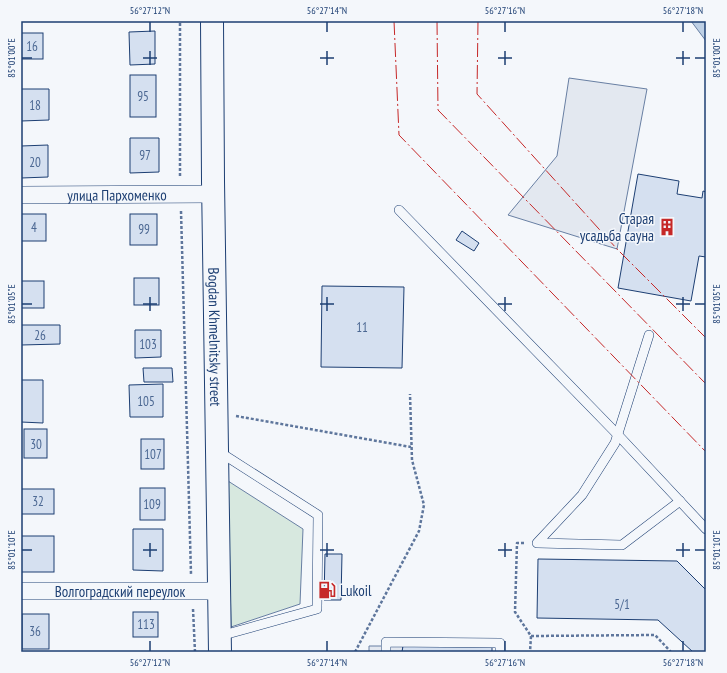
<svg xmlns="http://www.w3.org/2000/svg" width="727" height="673" font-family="'PT Sans Narrow',sans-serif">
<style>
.green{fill:#d7e8df;stroke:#687fa3}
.parking{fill:#e3e8f0;stroke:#687fa3}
.water{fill:#bed0e5;stroke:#687fa3}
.building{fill:#d5e0f0;stroke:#1d3f73}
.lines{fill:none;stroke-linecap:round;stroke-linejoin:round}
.service-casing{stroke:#1d3f73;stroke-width:10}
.minor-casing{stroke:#1d3f73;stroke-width:18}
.tertiary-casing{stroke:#1d3f73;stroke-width:24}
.path{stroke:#5e769c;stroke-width:2.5;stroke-dasharray:3 2;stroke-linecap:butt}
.service{stroke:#f4f7fb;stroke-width:9}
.minor{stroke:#f4f7fb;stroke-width:17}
.tertiary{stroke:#f4f7fb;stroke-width:22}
.power{stroke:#c62828;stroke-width:1;stroke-dasharray:14 3 2 3;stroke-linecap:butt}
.ticks{fill:none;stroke:#1d3f73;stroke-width:1.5}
.labels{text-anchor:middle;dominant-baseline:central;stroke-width:3;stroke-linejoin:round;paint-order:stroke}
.number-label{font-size:13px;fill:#4b6792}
.street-label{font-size:15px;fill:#1d3f73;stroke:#f4f7fb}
.poi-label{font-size:15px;fill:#1d3f73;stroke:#f4f7fb;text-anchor:end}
.neatline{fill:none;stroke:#1d3f73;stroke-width:1.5}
.ticks-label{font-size:10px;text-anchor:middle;fill:#1d3f73}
</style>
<rect width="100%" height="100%" fill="#f4f7fb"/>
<path class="green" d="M 228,481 L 303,529 L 300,604 L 231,627 Z"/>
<g class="parking">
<path d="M 569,78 L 647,89 L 617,249 L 508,215 L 557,156 Z"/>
<path d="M 369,646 L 403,646 L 402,652 L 369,652 Z"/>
</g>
<path class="water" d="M 691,21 L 706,21 L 706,41 Z"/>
<g class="building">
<path d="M 155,31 L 155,64 L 130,65 L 129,32 Z"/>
<rect x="21" y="33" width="22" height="26"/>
<rect x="130" y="75" width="26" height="42"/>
<path d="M 21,89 L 49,89 L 49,120 L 21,121 Z"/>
<path d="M 130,138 L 159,138 L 159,172 L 130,173 Z"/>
<path d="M 48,145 L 48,177 L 21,178 L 21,146 Z"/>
<path d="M 638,174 L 679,181 L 677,194 L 702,198 L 703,191 L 706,192 L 706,257 L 699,256 L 691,301 L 618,288 Z"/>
<rect x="21" y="214" width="25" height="27"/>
<rect x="130" y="214" width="27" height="31"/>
<path d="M 462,231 L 479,243 L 474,251 L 456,240 Z"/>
<rect x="134" y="278" width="25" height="27"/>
<rect x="21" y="281" width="23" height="27"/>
<path d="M 322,286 L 404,287 L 402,368 L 321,367 Z"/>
<path d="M 21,325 L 60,325 L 60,344 L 21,345 Z"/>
<path d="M 135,330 L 161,330 L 161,357 L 135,358 Z"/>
<path d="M 143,368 L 172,368 L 173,382 L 144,382 Z"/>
<path d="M 21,380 L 43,380 L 43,423 L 21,422 Z"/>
<path d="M 163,384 L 163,417 L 130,417 L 129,385 Z"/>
<rect x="24" y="429" width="23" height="29"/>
<rect x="141" y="439" width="23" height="30"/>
<rect x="140" y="488" width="25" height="32"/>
<rect x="21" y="489" width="33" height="25"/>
<path d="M 133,529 L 163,529 L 163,571 L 133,570 Z"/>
<rect x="21" y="536" width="33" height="36"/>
<path d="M 325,554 L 342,554 L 341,600 L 324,600 Z"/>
<path d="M 538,559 L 677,561 L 706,590 L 706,652 L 693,652 L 658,620 L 537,618 Z"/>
<rect x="133" y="612" width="25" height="25"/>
<rect x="22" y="614" width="27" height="35"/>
<path d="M 403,646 L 492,647 L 492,652 L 402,652 Z"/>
</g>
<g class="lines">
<g class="service-casing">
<g id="service">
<path d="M 399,210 L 618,435 L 706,529"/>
<path d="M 649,335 L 615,443 L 582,495 L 537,543 L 622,545 L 680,501"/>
<path d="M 218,451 L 318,515 L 317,609 L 220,636"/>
<path d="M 386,652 L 386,642 L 500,643 L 500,652"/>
</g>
</g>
<g class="minor-casing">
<g id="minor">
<path id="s1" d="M 21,195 L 213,194"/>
<path id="s2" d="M 21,591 L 219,591"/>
</g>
</g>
<g class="tertiary-casing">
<g id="tertiary">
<path id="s3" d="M 212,21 L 213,181 L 220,652"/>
</g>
</g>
<g class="path">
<path d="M 180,176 L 180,21"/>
<path d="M 181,211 L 191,574"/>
<path d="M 236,416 L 411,447"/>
<path d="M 524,543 L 517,543 L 515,612 L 531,636 L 530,652"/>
<path d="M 193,609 L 195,652"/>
<path d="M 531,636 L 655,635 L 671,652"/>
<path d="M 355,652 L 419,531 L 424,505 L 412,460 L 410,394"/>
</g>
<use href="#service" class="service"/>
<use href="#minor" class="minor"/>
<use href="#tertiary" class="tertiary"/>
<g class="power">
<path d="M 394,21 L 399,135 L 706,452"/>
<path d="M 437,21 L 438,110 L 706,384"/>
<path d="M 478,21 L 477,94 L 617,249 L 706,338"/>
</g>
</g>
<path class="ticks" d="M 150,22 L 150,32M 327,22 L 327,32M 505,22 L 505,32M 683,22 L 683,32M 150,51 L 150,65M 327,51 L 327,65M 505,51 L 505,65M 683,51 L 683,65M 22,58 L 32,58M 143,58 L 157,58M 320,58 L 334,58M 498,58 L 512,58M 676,58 L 690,58M 695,58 L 705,58M 150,297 L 150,311M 327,297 L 327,311M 505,297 L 505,311M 683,297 L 683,311M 22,304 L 32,304M 143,304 L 157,304M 320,304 L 334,304M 498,304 L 512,304M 676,304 L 690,304M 695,304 L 705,304M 150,543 L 150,557M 327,543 L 327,557M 505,543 L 505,557M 683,543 L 683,557M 22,550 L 32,550M 143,550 L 157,550M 320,550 L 334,550M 498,550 L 512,550M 676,550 L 690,550M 695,550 L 705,550M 150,641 L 150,651M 327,641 L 327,651M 505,641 L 505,651M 683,641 L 683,651"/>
<defs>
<g id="building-bare" transform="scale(1.38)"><path d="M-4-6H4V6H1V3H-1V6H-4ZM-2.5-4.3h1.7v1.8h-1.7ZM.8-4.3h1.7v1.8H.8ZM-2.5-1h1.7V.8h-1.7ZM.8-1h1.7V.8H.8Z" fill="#c62828" stroke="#f4f7fb" stroke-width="2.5" paint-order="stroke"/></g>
<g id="fuel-bare" transform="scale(1.38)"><path d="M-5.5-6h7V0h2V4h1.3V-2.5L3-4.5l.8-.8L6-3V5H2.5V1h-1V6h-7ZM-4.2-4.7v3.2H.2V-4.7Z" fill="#c62828" stroke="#f4f7fb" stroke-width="2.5" paint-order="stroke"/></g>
</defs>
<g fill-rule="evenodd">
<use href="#building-bare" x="667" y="227"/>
<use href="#fuel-bare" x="327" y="590"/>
</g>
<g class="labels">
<g class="number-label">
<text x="32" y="46">16</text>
<text x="143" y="96">95</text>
<text x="35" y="105">18</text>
<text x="145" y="155">97</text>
<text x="35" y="162">20</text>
<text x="34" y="227">4</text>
<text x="144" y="229">99</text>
<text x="362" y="327">11</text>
<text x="40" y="335">26</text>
<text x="148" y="344">103</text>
<text x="146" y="401">105</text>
<text x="36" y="444">30</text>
<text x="153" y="454">107</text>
<text x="38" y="501">32</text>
<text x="152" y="504">109</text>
<text x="622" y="604">5/1</text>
<text x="146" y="624">113</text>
<text x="35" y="631">36</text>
</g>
<g class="street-label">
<text stroke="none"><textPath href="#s1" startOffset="96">улица Пархоменко</textPath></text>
<text stroke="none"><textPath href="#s3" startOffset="316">Bogdan Khmelnitsky street</textPath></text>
<text stroke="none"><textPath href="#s2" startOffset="99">Волгоградский переулок</textPath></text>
</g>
<g class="poi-label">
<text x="654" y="218">Старая<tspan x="654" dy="17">усадьба сауна</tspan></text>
<text x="340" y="590" text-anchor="start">Lukoil</text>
</g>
</g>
<rect width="727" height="673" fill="none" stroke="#f4f7fb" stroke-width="44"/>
<rect x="22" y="22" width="683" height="629" class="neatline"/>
<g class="ticks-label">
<text x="150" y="14">56°27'12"N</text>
<text x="327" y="14">56°27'14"N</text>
<text x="505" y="14">56°27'16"N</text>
<text x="683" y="14">56°27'18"N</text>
<text transform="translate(716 58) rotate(-90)" y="4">85°01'00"E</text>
<text transform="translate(11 58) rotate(-90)" y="4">85°01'00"E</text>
<text transform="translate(716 304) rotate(-90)" y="4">85°01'05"E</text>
<text transform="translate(11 304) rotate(-90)" y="4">85°01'05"E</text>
<text transform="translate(716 550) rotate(-90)" y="4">85°01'10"E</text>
<text transform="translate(11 550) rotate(-90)" y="4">85°01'10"E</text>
<text x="150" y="666">56°27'12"N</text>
<text x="327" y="666">56°27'14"N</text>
<text x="505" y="666">56°27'16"N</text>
<text x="683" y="666">56°27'18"N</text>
</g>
</svg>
